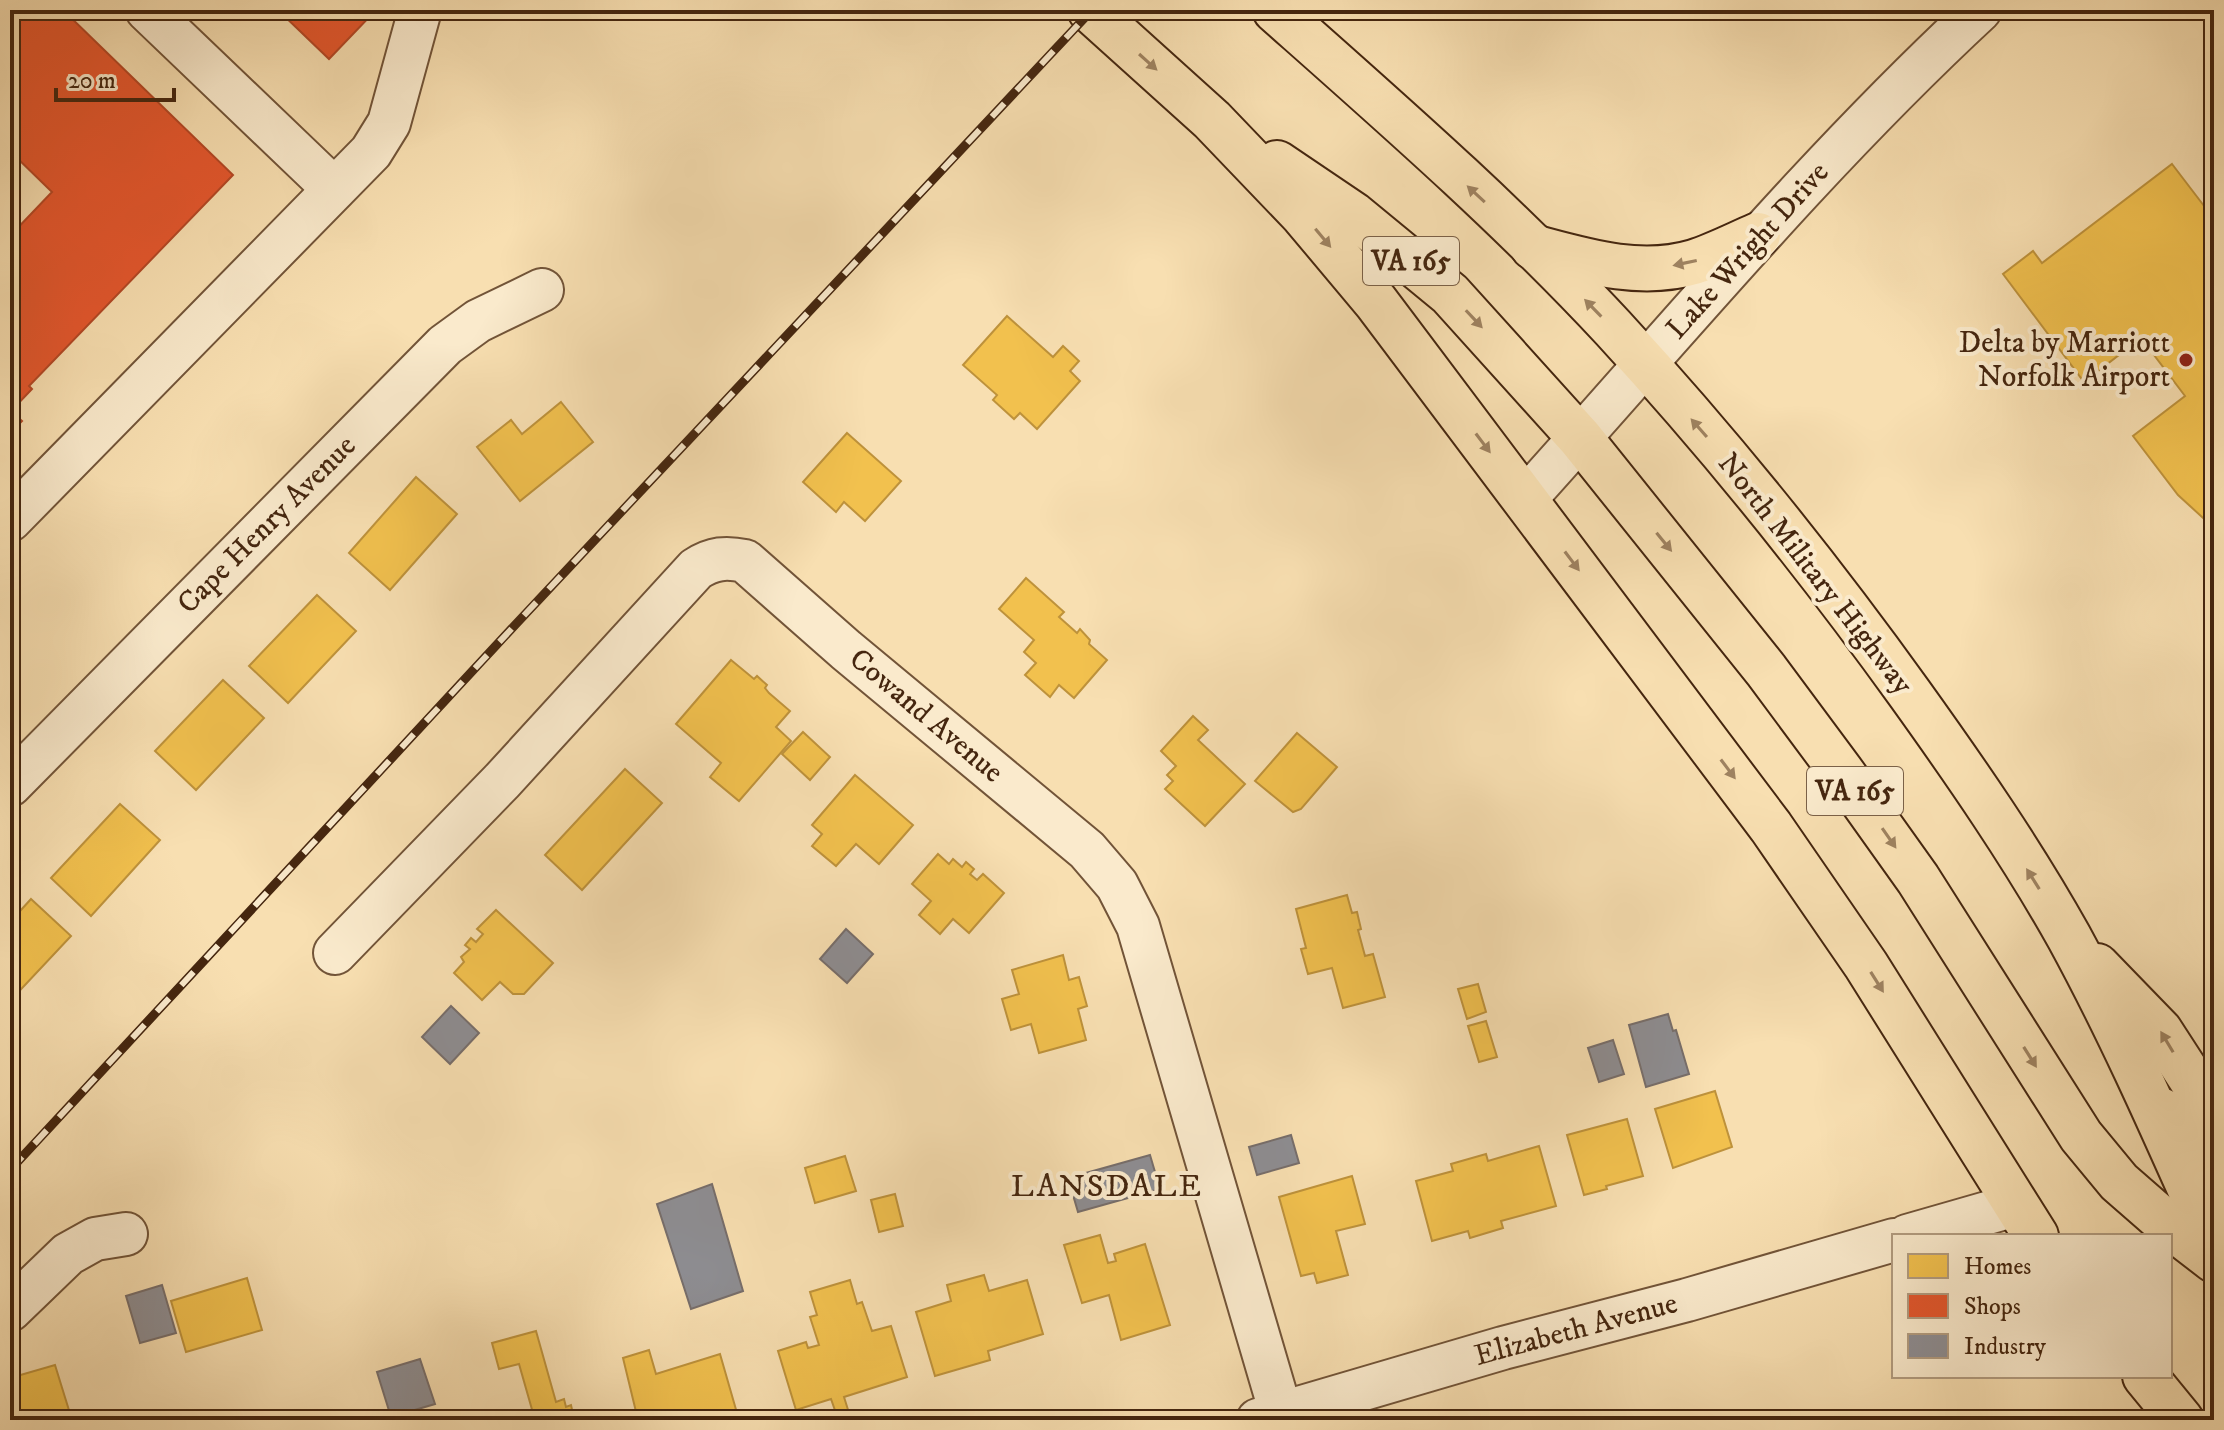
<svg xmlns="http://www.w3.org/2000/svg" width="2224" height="1430" font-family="'IM FELL DW Pica',serif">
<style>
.homes{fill:#f2c14e;stroke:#be923b;stroke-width:2}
.shops{fill:#e4572e;stroke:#b44825;stroke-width:2}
.industry{fill:#8d8d92;stroke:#776e6b;stroke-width:2}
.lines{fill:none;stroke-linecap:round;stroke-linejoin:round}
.minor-casing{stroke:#725438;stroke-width:46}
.major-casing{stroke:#45260f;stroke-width:48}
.minor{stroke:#faeacc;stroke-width:42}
.major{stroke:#f8dfb1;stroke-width:44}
.rail-casing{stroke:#45260f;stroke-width:9}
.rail{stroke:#faeacc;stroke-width:6;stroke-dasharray:18;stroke-linecap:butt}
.oneway{fill:#9e8260}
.poi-dot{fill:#8f2418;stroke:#faeacc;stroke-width:3}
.labels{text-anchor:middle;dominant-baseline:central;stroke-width:8;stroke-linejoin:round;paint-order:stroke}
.shield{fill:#faeacc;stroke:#7b6148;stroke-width:2}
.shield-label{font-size:28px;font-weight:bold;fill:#45260f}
.street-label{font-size:30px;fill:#45260f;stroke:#faeacc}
.poi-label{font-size:30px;fill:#45260f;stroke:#faeacc;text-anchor:end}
.neighbourhood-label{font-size:32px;letter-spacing:2px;fill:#45260f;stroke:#faeacc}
</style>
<rect width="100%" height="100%" fill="#f8dfb1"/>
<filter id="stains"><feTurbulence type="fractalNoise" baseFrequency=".0025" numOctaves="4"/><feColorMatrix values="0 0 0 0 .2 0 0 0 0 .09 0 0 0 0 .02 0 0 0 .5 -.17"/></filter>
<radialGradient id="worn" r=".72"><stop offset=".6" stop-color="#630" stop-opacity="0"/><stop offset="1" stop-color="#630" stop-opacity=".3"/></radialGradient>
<g class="homes">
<path d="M 2172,164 L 2214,219 L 2214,528 L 2178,495 L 2133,436 L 2185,396 L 2141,338 L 2084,382 L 2003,274 L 2033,251 L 2042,263 Z"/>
<path d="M 1007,316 L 1053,357 L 1063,346 L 1079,361 L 1070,371 L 1080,381 L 1037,429 L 1020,413 L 1014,419 L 993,400 L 997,395 L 963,365 Z"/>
<path d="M 561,402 L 593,442 L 520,501 L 477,447 L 511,420 L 522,434 Z"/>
<path d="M 847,433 L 901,481 L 865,521 L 844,502 L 836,512 L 803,482 Z"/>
<path d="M 416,477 L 457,514 L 390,590 L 349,553 Z"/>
<path d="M 1026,578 L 1064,612 L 1059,617 L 1077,633 L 1080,629 L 1090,640 L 1089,644 L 1107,660 L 1074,698 L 1059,685 L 1050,697 L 1025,675 L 1036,663 L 1024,652 L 1034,640 L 999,609 Z"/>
<path d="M 317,595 L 356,631 L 288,703 L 249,666 Z"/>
<path d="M 731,660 L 754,679 L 757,676 L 767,685 L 765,688 L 769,693 L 790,711 L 776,727 L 791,741 L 739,801 L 710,777 L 721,763 L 676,724 Z"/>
<path d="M 223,680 L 264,718 L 196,790 L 155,751 Z"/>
<path d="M 1193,716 L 1208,730 L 1198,740 L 1245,784 L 1205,826 L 1165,789 L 1173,781 L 1167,775 L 1176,766 L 1161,751 Z"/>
<path d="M 803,732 L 830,757 L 810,780 L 782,754 Z"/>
<path d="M 1297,733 L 1337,767 L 1301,809 L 1293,812 L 1255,781 Z"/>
<path d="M 625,769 L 662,803 L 582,890 L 545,855 Z"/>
<path d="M 855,775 L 913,825 L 879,864 L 856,844 L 836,866 L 812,846 L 822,834 L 812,825 Z"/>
<path d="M 120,804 L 160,840 L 91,916 L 51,878 Z"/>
<path d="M 938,854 L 949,864 L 953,859 L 962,867 L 966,862 L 974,869 L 970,874 L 977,880 L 983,874 L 1004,893 L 969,933 L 953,919 L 940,934 L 919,915 L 931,901 L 912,884 Z"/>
<path d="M 1347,895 L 1352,913 L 1357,912 L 1361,929 L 1358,930 L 1365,956 L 1373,954 L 1385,997 L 1343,1008 L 1332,968 L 1308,974 L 1301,949 L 1306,948 L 1296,909 Z"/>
<path d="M 31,899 L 71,936 L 10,1001 L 10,922 Z"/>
<path d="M 496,910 L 553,963 L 524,994 L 513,994 L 500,982 L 482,1000 L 454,973 L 464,962 L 461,957 L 470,949 L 465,945 L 471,938 L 476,942 L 483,934 L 477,929 Z"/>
<path d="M 1063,955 L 1069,980 L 1079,977 L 1087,1006 L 1078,1009 L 1086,1040 L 1039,1053 L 1031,1024 L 1011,1030 L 1002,999 L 1019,994 L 1012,970 Z"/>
<path d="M 1478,984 L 1486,1012 L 1467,1019 L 1458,989 Z"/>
<path d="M 1486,1021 L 1497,1057 L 1479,1062 L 1468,1026 Z"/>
<path d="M 1715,1091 L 1732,1147 L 1673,1168 L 1655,1109 Z"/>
<path d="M 1627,1119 L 1643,1176 L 1606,1186 L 1607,1189 L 1584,1195 L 1567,1135 Z"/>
<path d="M 1539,1146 L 1556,1206 L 1501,1221 L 1503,1228 L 1470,1238 L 1468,1231 L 1432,1241 L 1416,1181 L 1453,1171 L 1451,1164 L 1486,1154 L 1488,1161 Z"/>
<path d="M 845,1156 L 856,1191 L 815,1203 L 805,1168 Z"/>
<path d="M 1352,1176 L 1365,1224 L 1336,1231 L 1348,1275 L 1317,1283 L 1314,1273 L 1301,1276 L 1279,1197 Z"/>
<path d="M 895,1194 L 903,1226 L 879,1232 L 871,1200 Z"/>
<path d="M 1100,1235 L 1108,1263 L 1116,1261 L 1114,1254 L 1145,1244 L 1170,1325 L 1121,1340 L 1109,1295 L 1082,1303 L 1064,1245 Z"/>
<path d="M 984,1275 L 989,1291 L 1027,1280 L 1043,1334 L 988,1351 L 990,1360 L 935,1376 L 916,1312 L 951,1301 L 947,1285 Z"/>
<path d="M 247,1278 L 262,1330 L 186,1352 L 171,1301 Z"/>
<path d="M 850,1280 L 857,1304 L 862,1302 L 872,1331 L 891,1326 L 907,1377 L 844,1397 L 849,1413 L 837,1416 L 831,1399 L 796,1410 L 778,1351 L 806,1342 L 808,1348 L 819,1345 L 810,1317 L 817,1315 L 810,1292 Z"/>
<path d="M 536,1331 L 556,1402 L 564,1399 L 566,1407 L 571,1405 L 573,1414 L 581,1412 L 583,1420 L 535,1420 L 519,1364 L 499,1369 L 492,1343 Z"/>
<path d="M 649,1350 L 656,1374 L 720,1354 L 739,1420 L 638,1420 L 623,1358 Z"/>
<path d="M 55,1365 L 72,1420 L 16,1420 L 10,1399 L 10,1378 Z"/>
</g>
<g class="shops">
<path d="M 10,10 L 63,10 L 233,175 L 29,386 L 32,389 L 11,411 L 22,421 L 10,433 L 10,236 L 52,192 L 10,151 Z"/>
<path d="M 278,10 L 376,10 L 329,59 Z"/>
</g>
<g class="industry">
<path d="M 846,929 L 873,954 L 847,983 L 820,959 Z"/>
<path d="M 451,1006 L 479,1033 L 450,1064 L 422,1037 Z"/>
<path d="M 1668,1014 L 1673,1031 L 1676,1030 L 1689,1074 L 1646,1087 L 1629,1025 Z"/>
<path d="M 1613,1040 L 1624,1074 L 1599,1082 L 1588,1048 Z"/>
<path d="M 1291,1135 L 1299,1163 L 1257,1175 L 1249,1147 Z"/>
<path d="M 1150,1155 L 1160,1189 L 1078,1212 L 1068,1178 Z"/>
<path d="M 712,1184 L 743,1291 L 691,1309 L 657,1204 Z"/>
<path d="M 162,1285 L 176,1333 L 140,1343 L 126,1296 Z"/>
<path d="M 420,1359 L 435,1404 L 391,1417 L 377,1372 Z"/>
</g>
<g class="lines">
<g class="minor-casing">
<g id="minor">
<path d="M 147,10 L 334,189"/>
<path d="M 1525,499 C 1674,334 1816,162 1980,10"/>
<path d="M 10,520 L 371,152 L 389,123 L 420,10"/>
<path d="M 10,785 L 445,345 L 478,321 L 542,290"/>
<path d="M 335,953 L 502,781 L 696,569 C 713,558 726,557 745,561 L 846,650 L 1087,850 L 1117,885 L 1138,926 L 1283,1420"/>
<path d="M 1907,1236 L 2015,1205"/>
<path d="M 10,1310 L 68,1254 L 95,1239 L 126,1234"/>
<path d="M 1258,1420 L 1503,1348 L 1687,1300 L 1894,1240"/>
</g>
</g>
<g class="major-casing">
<g id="major">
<path d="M 1090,10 L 1212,120 L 1303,215 L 1376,302 L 1771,827 L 1866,965 L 2036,1236"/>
<path d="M 1275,10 C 1390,112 1508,215 1613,328 C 1719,443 1818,566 1910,694 C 1966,772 2022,853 2069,937 C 2123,1036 2168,1140 2214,1243"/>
<path d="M 1277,163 L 1354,215 L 1450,294 L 1580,438 L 1766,670 L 1841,771 L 1918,879 L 2081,1136 L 2119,1182 L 2166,1223 L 2214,1260"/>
<path d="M 1533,247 C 1585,261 1640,278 1694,262 C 1716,255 1737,244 1758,235"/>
<path d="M 2097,966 L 2160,1031 L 2195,1085 L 2214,1103"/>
<path d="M 2163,1111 L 2214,1159"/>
<path d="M 2145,1376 L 2181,1420"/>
</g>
</g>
<use href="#minor" class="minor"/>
<use href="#major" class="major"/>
<g class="rail-casing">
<path id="rail" d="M 10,1170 L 516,624 L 1092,10"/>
</g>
<use href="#rail" class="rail"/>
</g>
<defs><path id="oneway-solid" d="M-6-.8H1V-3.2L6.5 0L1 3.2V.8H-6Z" transform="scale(2)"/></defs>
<g class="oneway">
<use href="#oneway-solid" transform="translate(1148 62) rotate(42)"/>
<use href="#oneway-solid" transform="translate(1476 194) rotate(-137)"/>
<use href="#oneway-solid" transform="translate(1323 238) rotate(50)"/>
<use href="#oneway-solid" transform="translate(1685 263) rotate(168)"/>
<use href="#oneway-solid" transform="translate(1593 308) rotate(-134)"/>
<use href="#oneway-solid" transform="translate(1474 319) rotate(47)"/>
<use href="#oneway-solid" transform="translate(1699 428) rotate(-131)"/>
<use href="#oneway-solid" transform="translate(1483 443) rotate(53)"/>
<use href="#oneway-solid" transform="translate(1664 542) rotate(51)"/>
<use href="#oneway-solid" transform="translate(1572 561) rotate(53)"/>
<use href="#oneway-solid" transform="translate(1728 769) rotate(53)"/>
<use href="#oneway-solid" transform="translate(1889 838) rotate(55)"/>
<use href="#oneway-solid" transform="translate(2033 879) rotate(-122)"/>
<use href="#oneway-solid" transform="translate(1877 982) rotate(58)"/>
<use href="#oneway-solid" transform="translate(2167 1042) rotate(-121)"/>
<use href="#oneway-solid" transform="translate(2030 1057) rotate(58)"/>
</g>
<circle class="poi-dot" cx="2186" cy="360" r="8"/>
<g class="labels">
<g class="shield">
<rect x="1363" y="237" width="96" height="48" rx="6"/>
<rect x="1807" y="767" width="96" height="48" rx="6"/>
</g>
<g class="shield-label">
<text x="1411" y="261">VA 165</text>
<text x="1855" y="791">VA 165</text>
</g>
<g class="street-label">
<text transform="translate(1748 251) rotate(-48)">Lake Wright Drive</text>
<text transform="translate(267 525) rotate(-45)">Cape Henry Avenue</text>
<text transform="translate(1815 574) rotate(52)">North Military Highway</text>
<text transform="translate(926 716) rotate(40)">Cowand Avenue</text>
<text transform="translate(1576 1330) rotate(-15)">Elizabeth Avenue</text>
</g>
<g class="poi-label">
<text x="2170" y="343">Delta by Marriott<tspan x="2170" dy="34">Norfolk Airport</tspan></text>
</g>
<g class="neighbourhood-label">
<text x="1107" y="1187">LANSDALE</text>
</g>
</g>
<rect width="2224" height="1430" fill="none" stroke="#f8dfb1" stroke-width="40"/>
<rect x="12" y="12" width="2200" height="1406" fill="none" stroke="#45260f" stroke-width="4"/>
<rect x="20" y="20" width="2184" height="1390" fill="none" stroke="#45260f" stroke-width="2"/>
<rect x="1892" y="1234" width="280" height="144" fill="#faeacc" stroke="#b29c80" stroke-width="2"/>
<rect x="1908" y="1254" width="40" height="24" fill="#f2c14e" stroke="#b29c80" stroke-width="2"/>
<text x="1964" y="1274" font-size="24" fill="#45260f">Homes</text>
<rect x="1908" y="1294" width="40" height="24" fill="#e4572e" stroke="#b29c80" stroke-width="2"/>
<text x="1964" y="1314" font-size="24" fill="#45260f">Shops</text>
<rect x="1908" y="1334" width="40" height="24" fill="#8d8d92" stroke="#b29c80" stroke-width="2"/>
<text x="1964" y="1354" font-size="24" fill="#45260f">Industry</text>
<path d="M56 88v12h118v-12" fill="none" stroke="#45260f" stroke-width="4"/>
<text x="68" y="88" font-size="24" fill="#45260f" stroke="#faeacc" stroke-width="6" paint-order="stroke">20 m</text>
<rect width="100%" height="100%" filter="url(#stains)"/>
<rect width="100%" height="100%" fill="url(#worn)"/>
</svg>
